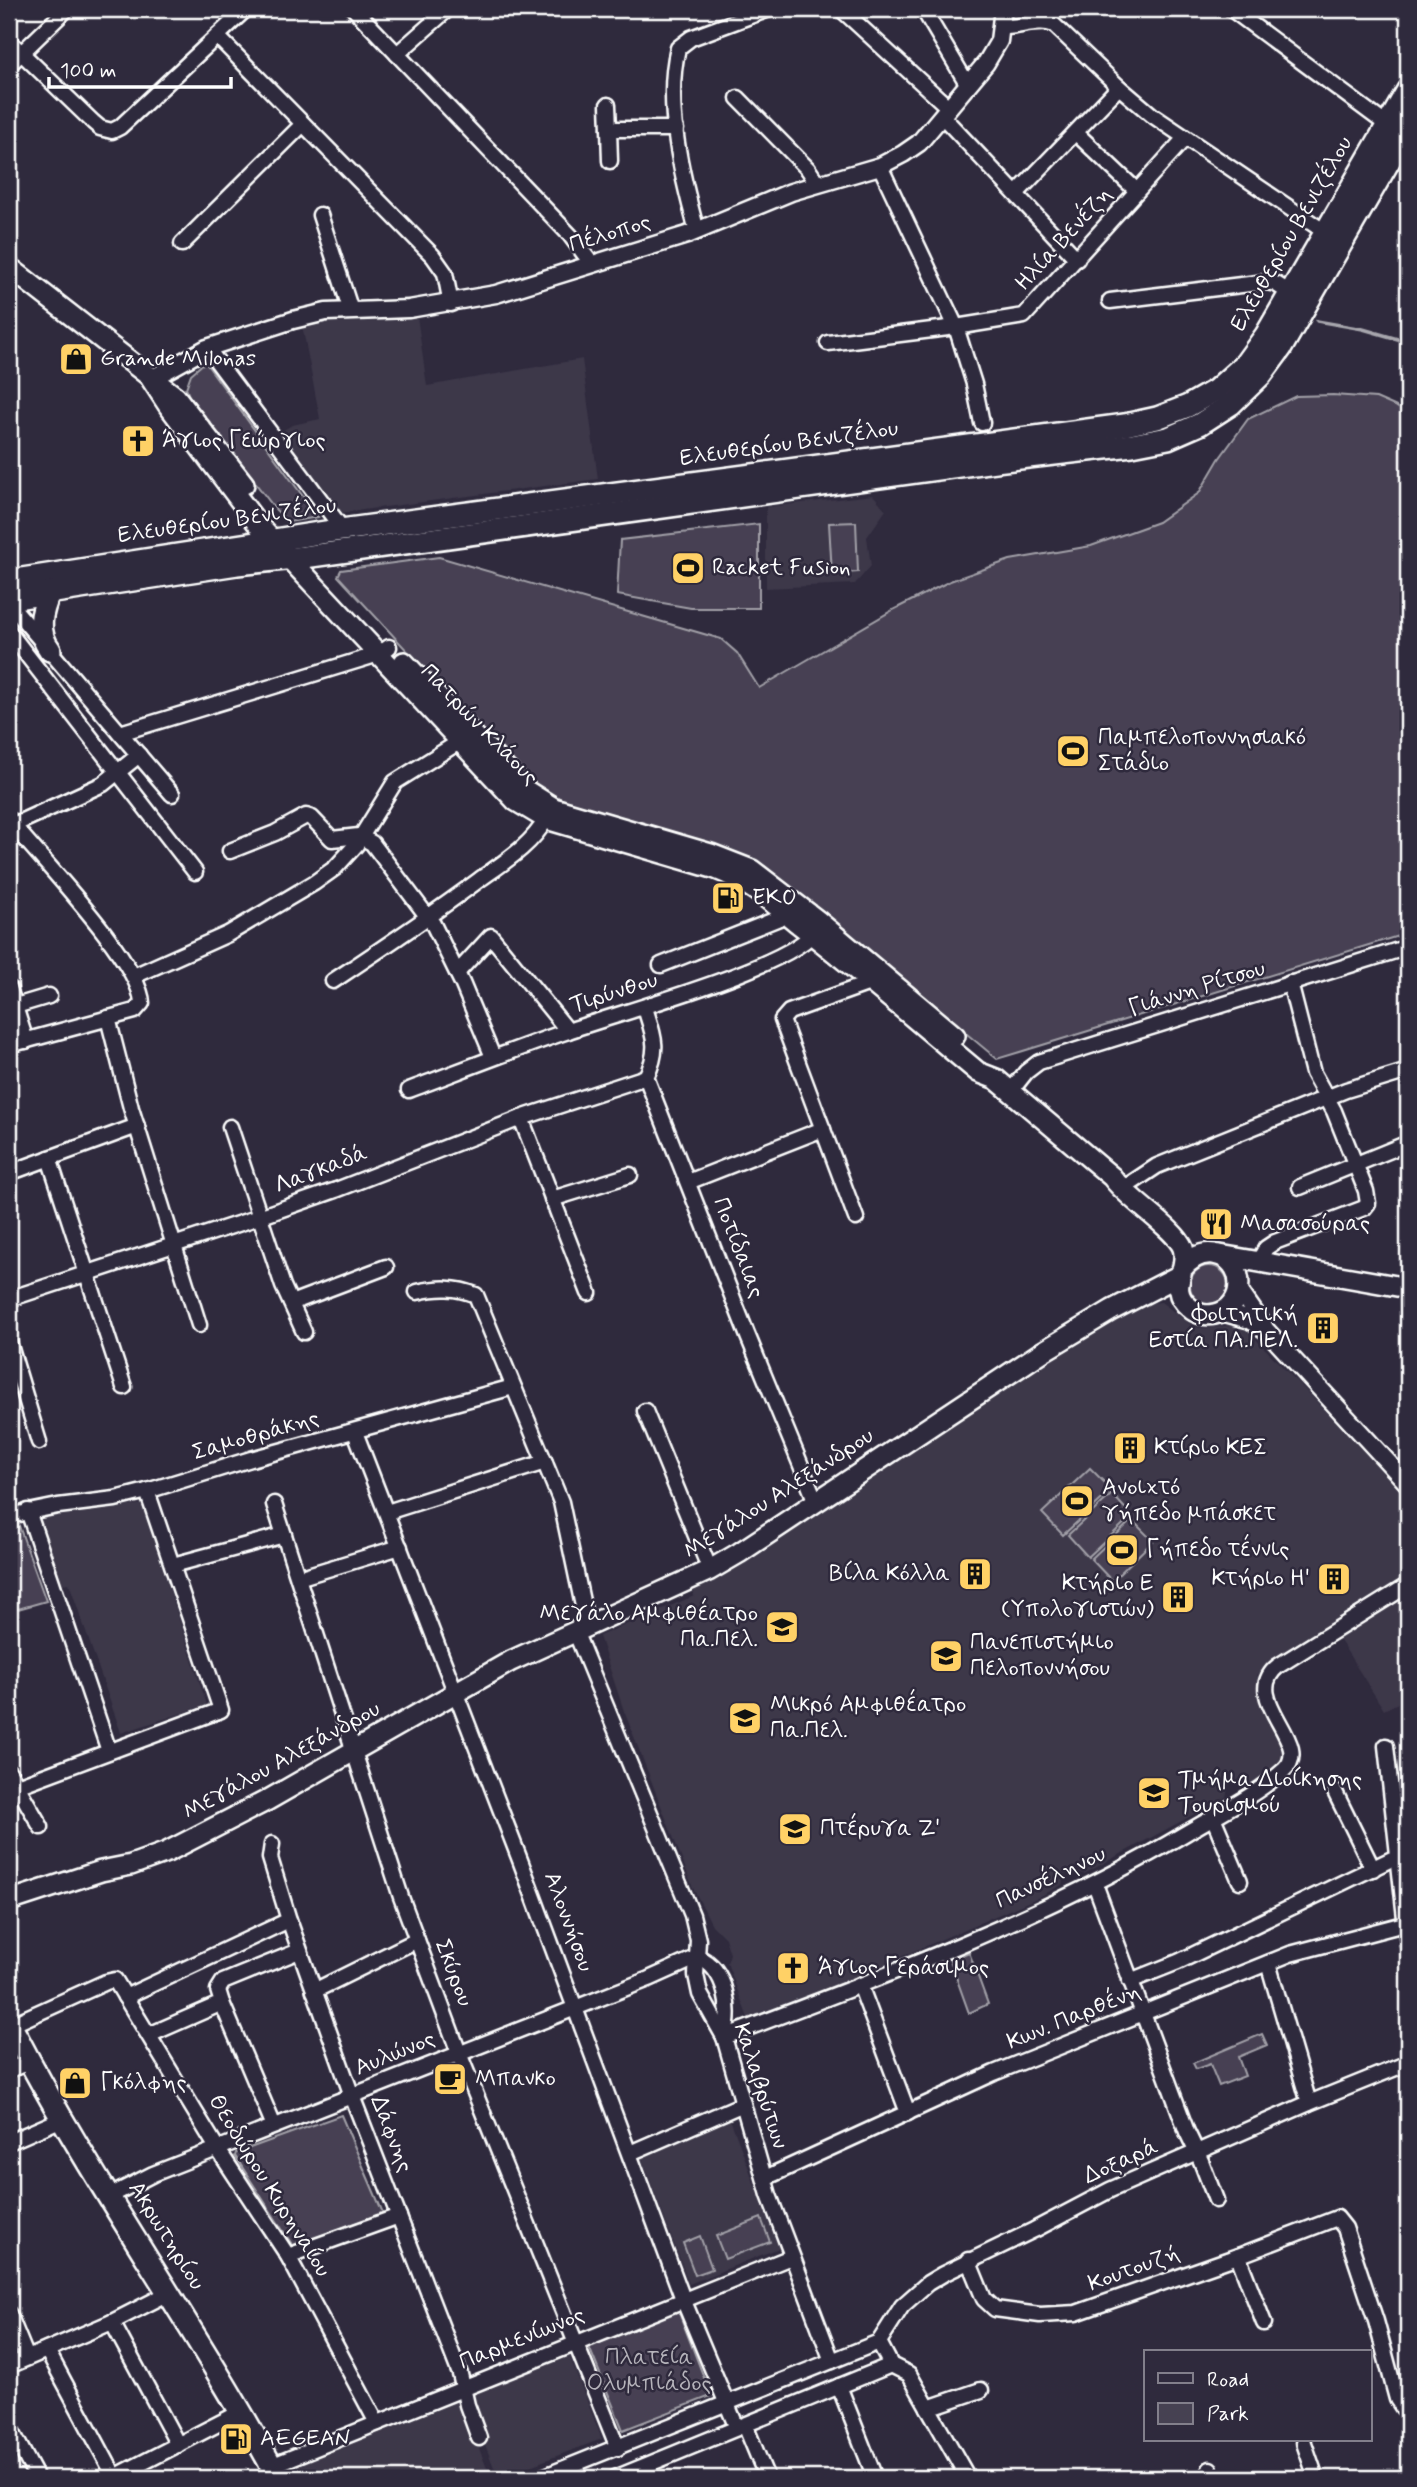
<svg xmlns="http://www.w3.org/2000/svg" width="1417" height="2487" font-family="Mynerve,sans-serif">
<style>
.built{fill:#3c3749}
.green{fill:#464152;stroke:#a2a0a8;stroke-width:2}
.lines{fill:none;stroke-linecap:round;stroke-linejoin:round}
.stream{stroke:#a7a6ad;stroke-width:3.5}
.minor-casing{stroke:#fff;stroke-width:19}
.tertiary-casing{stroke:#fff;stroke-width:21}
.secondary-casing{stroke:#fff;stroke-width:24}
.primary-casing{stroke:#fff;stroke-width:26}
.minor{stroke:#2f2a3d;stroke-width:14}
.tertiary{stroke:#2f2a3d;stroke-width:16}
.secondary{stroke:#2f2a3d;stroke-width:19}
.primary{stroke:#2f2a3d;stroke-width:21}
.labels{text-anchor:middle;dominant-baseline:central;stroke-width:5;stroke-linejoin:round;paint-order:stroke}
.street-label{font-size:23px;fill:#fff;stroke:#2f2a3d}
.poi-label{font-size:23px;fill:#fff;stroke:#2f2a3d;text-anchor:start}
.park-label{font-size:23px;fill:#b5b3ba;stroke:#2f2a3d}
</style>
<rect width="100%" height="100%" fill="#2f2a3d"/>
<filter id="ink" filterUnits="userSpaceOnUse"><feTurbulence type="fractalNoise" baseFrequency=".0143" numOctaves="2"/><feDisplacementMap in="SourceGraphic" scale="14" xChannelSelector="R" yChannelSelector="G"/><feConvolveMatrix kernelMatrix="1 2 1 2 8 2 1 2 1" color-interpolation-filters="sRGB"/></filter>
<g filter="url(#ink)">
<g class="built">
<path d="M 417,316 L 427,386 L 582,359 L 598,479 L 340,513 L 280,432 L 292,425 L 320,419 L 302,325 L 335,319 Z"/>
<path d="M 873,495 L 886,510 L 867,537 L 871,566 L 855,584 L 766,588 L 766,507 Z"/>
<path d="M 1161,1302 L 1194,1327 L 1203,1328 L 1233,1325 L 1249,1332 L 1350,1436 L 1408,1500 L 1408,1698 L 1384,1710 L 1332,1628 L 1257,1675 L 1266,1703 L 1285,1742 L 1286,1763 L 1252,1783 L 1240,1779 L 1229,1785 L 1226,1797 L 1084,1874 L 1073,1871 L 1065,1874 L 1062,1885 L 1037,1898 L 850,1979 L 748,2018 L 727,1963 L 730,1954 L 725,1938 L 712,1925 L 693,1888 L 624,1711 L 599,1636 L 694,1596 L 693,1588 L 753,1557 L 1005,1386 L 1129,1312 L 1148,1303 Z"/>
<path d="M 142,1504 L 207,1705 L 121,1733 L 69,1583 L 62,1584 L 37,1516 Z"/>
<path d="M 730,2119 L 779,2248 L 689,2284 L 641,2157 Z"/>
<path d="M 568,2352 L 602,2439 L 498,2478 L 472,2411 L 476,2391 Z"/>
<path d="M 459,2399 L 491,2478 L 292,2478 L 286,2468 Z"/>
</g>
<g class="green">
<path d="M 205,362 L 318,517 L 289,522 L 276,510 L 189,396 L 186,388 L 191,374 Z"/>
<path d="M 1333,395 L 1376,398 L 1408,412 L 1408,933 L 997,1059 L 765,866 L 715,846 L 564,800 L 541,790 L 522,775 L 338,576 L 341,570 L 439,557 L 721,639 L 737,653 L 759,688 L 893,610 L 950,581 L 1010,560 L 1091,546 L 1158,522 L 1199,493 L 1219,459 L 1248,419 L 1296,396 Z"/>
<path d="M 856,522 L 858,572 L 832,574 L 829,523 Z"/>
<path d="M 759,524 L 759,608 L 691,608 L 617,595 L 620,540 Z"/>
<circle cx="1209" cy="1285" r="19"/>
<path d="M 1090,1468 L 1112,1490 L 1063,1535 L 1042,1513 Z"/>
<path d="M 1112,1494 L 1132,1516 L 1088,1557 L 1068,1535 Z"/>
<path d="M 1132,1520 L 1153,1541 L 1112,1581 L 1091,1559 Z"/>
<path d="M 17,1524 L 19,1526 L 46,1601 L 18,1609 L 14,1608 L 12,1591 L 9,1582 L 9,1526 Z"/>
<path d="M 969,1952 L 988,2004 L 969,2013 L 950,1960 Z"/>
<path d="M 1262,2034 L 1267,2045 L 1238,2057 L 1245,2076 L 1219,2086 L 1210,2064 L 1196,2069 L 1193,2063 Z"/>
<path d="M 341,2115 L 383,2213 L 293,2246 L 235,2156 L 236,2153 Z"/>
<path d="M 761,2218 L 770,2242 L 725,2259 L 716,2236 Z"/>
<path d="M 700,2236 L 712,2269 L 695,2275 L 683,2243 Z"/>
<path d="M 678,2310 L 711,2396 L 623,2430 L 589,2347 Z"/>
</g>
<g class="lines">
<path class="stream" d="M 1317,321 L 1363,329 L 1408,342"/>
<g class="minor-casing">
<g id="minor">
<path d="M 354,9 L 570,235 L 591,263"/>
<path d="M 841,9 L 949,108"/>
<path d="M 923,9 L 968,85"/>
<path d="M 1231,9 L 1387,125"/>
<path d="M 1002,27 C 1018,28 1040,18 1054,25 L 1119,87 L 1152,115 L 1325,232"/>
<path d="M 217,36 L 433,256 L 445,273 L 451,304"/>
<path d="M 9,41 L 93,122 L 100,128 L 112,131 L 120,127 L 246,9"/>
<path d="M 397,54 L 448,9"/>
<path d="M 9,65 L 67,9"/>
<path d="M 738,98 L 808,169 L 818,184"/>
<path d="M 608,105 L 609,129 L 676,129"/>
<path d="M 943,117 L 1077,259"/>
<path d="M 609,129 L 610,161"/>
<path d="M 1076,133 L 1137,191"/>
<path d="M 880,166 L 956,327 L 974,384 L 982,423"/>
<path d="M 1016,194 L 1119,87"/>
<path d="M 320,215 L 351,311"/>
<path d="M 697,231 C 682,177 664,104 678,48 L 691,38 L 769,9"/>
<path d="M 182,244 L 303,124"/>
<path d="M 1110,301 L 1266,282 L 1276,284 L 1290,293"/>
<path d="M 828,343 L 956,327 L 1024,316 L 1185,138"/>
<path d="M 207,348 L 343,530"/>
<path d="M 9,603 L 172,794"/>
<path d="M 9,632 L 195,872"/>
<path d="M 120,733 L 379,654 L 389,647"/>
<path d="M 9,820 C 38,856 141,962 142,1003 L 135,1011 L 9,1045"/>
<path d="M 9,827 L 103,784 L 139,755"/>
<path d="M 230,851 L 275,833 L 306,816 L 312,818 L 332,839 L 359,836 L 372,843 L 433,924 L 462,983 L 493,1057"/>
<path d="M 661,965 L 787,915"/>
<path d="M 457,973 L 491,936 L 568,1031"/>
<path d="M 134,976 L 228,934 L 314,883 L 335,868 L 356,845 L 395,782 L 459,742"/>
<path d="M 333,981 C 383,948 432,915 479,880 C 504,862 531,846 546,819"/>
<path d="M 9,988 L 26,1041"/>
<path d="M 9,1008 L 49,996"/>
<path d="M 645,1008 C 654,1036 660,1049 646,1077 L 747,1334 L 816,1502"/>
<path d="M 108,1018 L 131,1108 L 199,1325"/>
<path d="M 409,1090 C 462,1070 515,1049 568,1031 C 614,1014 798,966 817,928"/>
<path d="M 1011,1091 L 1026,1072 L 1039,1062 L 1408,947"/>
<path d="M 521,1118 L 589,1293"/>
<path d="M 230,1127 L 283,1286 L 304,1332"/>
<path d="M 49,1158 L 124,1387"/>
<path d="M 9,1173 L 137,1126"/>
<path d="M 688,1182 L 823,1129"/>
<path d="M 1130,1184 L 1157,1166 L 1346,1090 L 1408,1071"/>
<path d="M 1300,1187 L 1408,1143"/>
<path d="M 552,1199 L 630,1175"/>
<path d="M 856,1218 L 782,1020 L 789,1012 L 870,983"/>
<path d="M 1258,1262 L 1266,1248 L 1275,1242 L 1364,1208 L 1368,1203 L 1366,1191 L 1334,1111 L 1313,1073 L 1290,983"/>
<path d="M 417,1292 C 439,1287 456,1287 476,1295 L 561,1502 L 587,1625"/>
<path d="M 9,1299 L 259,1217 L 336,1190 L 521,1118 L 646,1077"/>
<path d="M 291,1303 L 386,1267"/>
<path d="M 9,1342 L 39,1442"/>
<path d="M 645,1411 L 710,1570"/>
<path d="M 355,1432 L 520,1860 L 683,2299 L 737,2428"/>
<path d="M 274,1504 L 401,1897 L 459,2053 L 618,2448"/>
<path d="M 28,1511 L 109,1751"/>
<path d="M 387,1512 L 545,1462"/>
<path d="M 9,1516 L 58,1506 L 115,1499 L 147,1491 L 251,1459 L 513,1387"/>
<path d="M 173,1565 L 284,1535"/>
<path d="M 298,1578 L 400,1547"/>
<path d="M 575,1631 L 692,1915 L 698,1940 L 696,1975 L 700,1994 L 724,2037 L 769,2195 L 832,2361"/>
<path d="M 1386,1746 L 1408,1945"/>
<path d="M 9,1772 L 41,1827"/>
<path d="M 17,1786 L 221,1710 L 147,1491"/>
<path d="M 1335,1792 L 1373,1869"/>
<path d="M 1213,1817 L 1240,1881"/>
<path d="M 272,1844 L 270,1858 L 289,1920 L 352,2096 L 460,2374 L 467,2405 L 479,2438"/>
<path d="M 1095,1884 L 1187,2132 L 1201,2161 L 1216,2200"/>
<path d="M 698,1957 C 727,1969 732,2010 724,2037"/>
<path d="M 1268,1963 L 1309,2103"/>
<path d="M 1130,1981 L 1178,1962 L 1398,1856"/>
<path d="M 860,1985 L 908,2113"/>
<path d="M 314,1991 L 417,1940"/>
<path d="M 125,1997 L 289,1920"/>
<path d="M 222,2003 L 274,2126"/>
<path d="M 11,2025 L 106,1982 L 115,1980 L 217,2148 L 288,2256 L 377,2423"/>
<path d="M 149,2035 L 222,2003 L 218,1990 L 223,1982 L 299,1951"/>
<path d="M 724,2037 C 881,1978 1041,1919 1186,1833 C 1216,1815 1258,1794 1284,1770 C 1315,1743 1238,1698 1278,1666 L 1408,1585"/>
<path d="M 9,2070 L 29,2062"/>
<path d="M 9,2142 L 62,2119"/>
<path d="M 630,2153 L 743,2104"/>
<path d="M 765,2178 L 994,2073 L 1290,1954 L 1408,1923"/>
<path d="M 110,2196 L 153,2174 L 649,1979 L 698,1957"/>
<path d="M 288,2256 L 399,2216"/>
<path d="M 1238,2256 L 1264,2323"/>
<path d="M 968,2260 L 984,2299 L 995,2309 L 1040,2315 L 1076,2313 L 1238,2256 L 1337,2218 L 1345,2228 L 1376,2321 L 1397,2399 L 1403,2408 L 1408,2410"/>
<path d="M 9,2314 L 27,2358"/>
<path d="M 112,2322 L 178,2445"/>
<path d="M 879,2342 L 902,2306 L 928,2283 L 943,2274 L 1034,2230 L 1110,2190 L 1309,2103 L 1408,2063"/>
<path d="M 879,2342 L 891,2365 L 909,2374 L 968,2478"/>
<path d="M 47,2350 L 115,2477"/>
<path d="M 9,2366 L 112,2322 L 169,2293"/>
<path d="M 839,2386 L 875,2478"/>
<path d="M 928,2408 L 981,2390"/>
<path d="M 745,2425 L 767,2478"/>
<path d="M 9,2426 L 37,2478"/>
<path d="M 1304,2443 L 1316,2478"/>
<path d="M 271,2466 L 791,2257"/>
<path d="M 1210,2469 L 1212,2478"/>
<path d="M 113,2478 L 241,2412"/>
<path d="M 540,2478 L 879,2342"/>
<path d="M 615,2478 L 891,2365"/>
</g>
</g>
<g class="tertiary-casing">
<g id="tertiary">
<path d="M 151,379 L 207,348 L 293,320 L 326,312 L 409,309 L 496,294 L 687,235 L 791,192 L 880,166 L 903,154 L 919,143 L 986,63 L 999,41 L 1003,9"/>
<path d="M 1239,1290 L 1264,1326"/>
<path d="M 1221,1312 L 1250,1320 L 1267,1331 L 1408,1484"/>
</g>
</g>
<g class="secondary-casing">
<g id="secondary">
<path d="M 9,267 L 176,397 L 244,484"/>
<path d="M 151,379 L 168,405 L 260,527 L 516,801 L 546,819 L 716,869 C 748,881 774,904 800,925 C 861,972 919,1023 978,1072 L 996,1079 L 1112,1177 C 1128,1200 1175,1228 1183,1248 C 1190,1270 1165,1288 1190,1308 C 1196,1314 1206,1316 1215,1314 C 1247,1308 1247,1259 1214,1254 C 1201,1252 1190,1259 1182,1269"/>
<path d="M 404,662 L 527,791 L 554,808 L 711,854 L 752,870 L 817,920 L 955,1036"/>
<path d="M 1220,1255 L 1408,1288"/>
<path d="M 9,1901 L 101,1871 L 131,1865 L 167,1852 L 268,1800 L 511,1661 L 710,1570 L 739,1553 L 1042,1352 L 1112,1310 L 1180,1275"/>
</g>
</g>
<g class="primary-casing">
<g id="primary">
<path d="M 9,581 L 326,532 L 1125,425 L 1157,418 L 1188,406 L 1216,390 L 1245,364 L 1266,335 L 1408,90"/>
<path d="M 50,592 C 41,612 36,632 50,650"/>
<path d="M 9,599 L 237,564 L 304,557 L 995,461 L 1132,445 L 1168,438 L 1200,424 L 1231,404 L 1261,375 L 1281,348 L 1408,128"/>
<path d="M 9,2022 C 89,2179 194,2323 278,2478"/>
</g>
</g>
<use href="#minor" class="minor"/>
<use href="#tertiary" class="tertiary"/>
<use href="#secondary" class="secondary"/>
<use href="#primary" class="primary"/>
</g>
</g>
<defs>
<g id="shop-square" transform="scale(1.75)"><rect x="-9" y="-9" width="18" height="18" rx="4" fill="#ffd166" stroke="#2f2a3d"/><path d="M-5-2.5h2.3a2.7 3.5 0 0 1 5.4 0H5L5.5 6h-11ZM-1.5-2.5h3a1.5 2.3 0 0 0-3 0Z" fill="#111"/></g>
<g id="church-square" transform="scale(1.75)"><rect x="-9" y="-9" width="18" height="18" rx="4" fill="#ffd166" stroke="#2f2a3d"/><path d="M-1.2-6h2.4v3.5h3.3v2.4h-3.3V6h-2.4V-.1h-3.3v-2.4h3.3Z" fill="#111"/></g>
<g id="stadium-square" transform="scale(1.75)"><rect x="-9" y="-9" width="18" height="18" rx="4" fill="#ffd166" stroke="#2f2a3d"/><path d="M0-5a6.5 5 0 1 0 0 10a6.5 5 0 1 0 0-10ZM-3.5-1.8h7v3.6h-7Z" fill="#111"/></g>
<g id="fuel-square" transform="scale(1.75)"><rect x="-9" y="-9" width="18" height="18" rx="4" fill="#ffd166" stroke="#2f2a3d"/><path d="M-5.5-6h7V0h2V4h1.3V-2.5L3-4.5l.8-.8L6-3V5H2.5V1h-1V6h-7ZM-4.2-4.7v3.2H.2V-4.7Z" fill="#111"/></g>
<g id="restaurant-square" transform="scale(1.75)"><rect x="-9" y="-9" width="18" height="18" rx="4" fill="#ffd166" stroke="#2f2a3d"/><path d="M-5-6h1v4h1v-4h1v4h1v-4h1v5L-1.5 .5V6h-2V.5L-5-1ZM5-6V6H3V1.5H1.5Q1.5-4 5-6Z" fill="#111"/></g>
<g id="building-square" transform="scale(1.75)"><rect x="-9" y="-9" width="18" height="18" rx="4" fill="#ffd166" stroke="#2f2a3d"/><path d="M-4-6H4V6H1V3H-1V6H-4ZM-2.5-4.3h1.7v1.8h-1.7ZM.8-4.3h1.7v1.8H.8ZM-2.5-1h1.7V.8h-1.7ZM.8-1h1.7V.8H.8Z" fill="#111"/></g>
<g id="university-square" transform="scale(1.75)"><rect x="-9" y="-9" width="18" height="18" rx="4" fill="#ffd166" stroke="#2f2a3d"/><path d="M0-5L7-2L0 1L-7-2ZM-4 1L0 2.5L4 1V4Q0 6-4 4Z" fill="#111"/></g>
<g id="cafe-square" transform="scale(1.75)"><rect x="-9" y="-9" width="18" height="18" rx="4" fill="#ffd166" stroke="#2f2a3d"/><path d="M-5.5-4.5H6V0H3Q3 3.5 0 3.5H-2.5Q-5.5 3.5-5.5 0ZM3-3.2v2h1.7v-2ZM-6 4.5H4V6H-6Z" fill="#111"/></g>
</defs>
<g fill-rule="evenodd">
<use href="#shop-square" x="76" y="359"/>
<use href="#church-square" x="138" y="441"/>
<use href="#stadium-square" x="688" y="568"/>
<use href="#stadium-square" x="1073" y="751"/>
<use href="#fuel-square" x="728" y="898"/>
<use href="#restaurant-square" x="1216" y="1224"/>
<use href="#building-square" x="1323" y="1328"/>
<use href="#building-square" x="1130" y="1448"/>
<use href="#stadium-square" x="1077" y="1501"/>
<use href="#stadium-square" x="1122" y="1550"/>
<use href="#building-square" x="975" y="1574"/>
<use href="#building-square" x="1334" y="1579"/>
<use href="#building-square" x="1178" y="1597"/>
<use href="#university-square" x="782" y="1627"/>
<use href="#university-square" x="946" y="1656"/>
<use href="#university-square" x="745" y="1718"/>
<use href="#university-square" x="1154" y="1793"/>
<use href="#university-square" x="795" y="1829"/>
<use href="#church-square" x="793" y="1968"/>
<use href="#cafe-square" x="450" y="2079"/>
<use href="#shop-square" x="75" y="2083"/>
<use href="#fuel-square" x="236" y="2439"/>
</g>
<g class="labels">
<g class="street-label">
<text transform="translate(610 234) rotate(-17)">Πέλοπος</text>
<text transform="translate(1292 234) rotate(-60)">Ελευθερίου Βενιζέλου</text>
<text transform="translate(1064 239) rotate(-48)">Ηλία Βενέζη</text>
<text transform="translate(789 444) rotate(-8)">Ελευθερίου Βενιζέλου</text>
<text transform="translate(227 521) rotate(-8)">Ελευθερίου Βενιζέλου</text>
<text transform="translate(479 725) rotate(46)">Πατρών Κλάους</text>
<text transform="translate(1197 989) rotate(-17)">Γιάννη Ρίτσου</text>
<text transform="translate(614 993) rotate(-17)">Τιρύνθου</text>
<text transform="translate(321 1170) rotate(-21)">Λαγκαδά</text>
<text transform="translate(738 1248) rotate(69)">Ποτίδαιας</text>
<text transform="translate(256 1436) rotate(-16)">Σαμοθράκης</text>
<text transform="translate(779 1494) rotate(-33)">Μεγάλου Αλεξάνδρου</text>
<text transform="translate(282 1761) rotate(-29)">Μεγάλου Αλεξάνδρου</text>
<text transform="translate(1051 1878) rotate(-25)">Πανσέληνου</text>
<text transform="translate(568 1922) rotate(70)">Αλοννήσου</text>
<text transform="translate(453 1973) rotate(69)">Σκύρου</text>
<text transform="translate(1074 2017) rotate(-22)">Κων. Παρθένη</text>
<text transform="translate(395 2054) rotate(-22)">Αυλώνος</text>
<text transform="translate(760 2086) rotate(72)">Καλαβρύτων</text>
<text transform="translate(391 2134) rotate(69)">Δάφνης</text>
<text transform="translate(1121 2162) rotate(-24)">Δοξαρά</text>
<text transform="translate(269 2186) rotate(58)">Θεοδώρου Κυρηναίου</text>
<text transform="translate(166 2236) rotate(58)">Ακρωτηρίου</text>
<text transform="translate(1134 2269) rotate(-20)">Κουτουζή</text>
<text transform="translate(522 2339) rotate(-22)">Παρμενίωνος</text>
</g>
<g class="poi-label">
<text x="100" y="359">Grande Milonas</text>
<text x="162" y="441">Άγιος Γεώργιος</text>
<text x="712" y="568">Racket Fusion</text>
<text x="1098" y="738">Παμπελοποννησιακό<tspan x="1098" dy="26">Στάδιο</tspan></text>
<text x="752" y="898">EKO</text>
<text x="1240" y="1224">Μασασούρας</text>
<text x="1298" y="1315" text-anchor="end">Φοιτητική<tspan x="1298" dy="26">Εστία ΠΑ.ΠΕΛ.</tspan></text>
<text x="1154" y="1448">Κτίριο ΚΕΣ</text>
<text x="1102" y="1488">Ανοιχτό<tspan x="1102" dy="26">γήπεδο μπάσκετ</tspan></text>
<text x="1146" y="1550">Γήπεδο τέννις</text>
<text x="950" y="1574" text-anchor="end">Βίλα Κόλλα</text>
<text x="1310" y="1579" text-anchor="end">Κτήριο Η'</text>
<text x="1154" y="1584" text-anchor="end">Κτήριο Ε<tspan x="1154" dy="26">(Υπολογιστών)</tspan></text>
<text x="758" y="1614" text-anchor="end">Μεγάλο Αμφιθέατρο<tspan x="758" dy="26">Πα.Πελ.</tspan></text>
<text x="970" y="1643">Πανεπιστήμιο<tspan x="970" dy="26">Πελοποννήσου</tspan></text>
<text x="770" y="1705">Μικρό Αμφιθέατρο<tspan x="770" dy="26">Πα.Πελ.</tspan></text>
<text x="1178" y="1780">Τμήμα Διοίκησης<tspan x="1178" dy="26">Τουρισμού</tspan></text>
<text x="820" y="1829">Πτέρυγα Ζ'</text>
<text x="818" y="1968">Άγιος Γεράσιμος</text>
<text x="475" y="2079">Μπανκο</text>
<text x="100" y="2083">Γκόλφης</text>
<text x="260" y="2439">AEGEAN</text>
</g>
<g class="park-label">
<text x="649" y="2358">Πλατεία<tspan x="649" dy="26">Ολυμπιάδος</tspan></text>
</g>
</g>
<rect width="1417" height="2487" fill="none" stroke="#2f2a3d" stroke-width="35"/>
<rect x="18" y="18" width="1382" height="2452" fill="none" stroke="#fff" stroke-width="2.5" filter="url(#ink)"/>
<rect x="1144" y="2350" width="228" height="91" fill="#2f2a3d" stroke="#827f8b" stroke-width="2"/>
<rect x="1158" y="2373" width="35" height="10" fill="#2f2a3d" stroke="#827f8b" stroke-width="2"/>
<text x="1207" y="2386" font-size="21" fill="#ffffff">Road</text>
<rect x="1158" y="2403" width="35" height="21" fill="#464152" stroke="#827f8b" stroke-width="2"/>
<text x="1207" y="2420" font-size="21" fill="#ffffff">Park</text>
<path d="M49 77v10h182v-10" fill="none" stroke="#ffffff" stroke-width="3.5"/>
<text x="60" y="77" font-size="21" fill="#ffffff" stroke="#2f2a3d" stroke-width="5" paint-order="stroke">100 m</text>
</svg>
